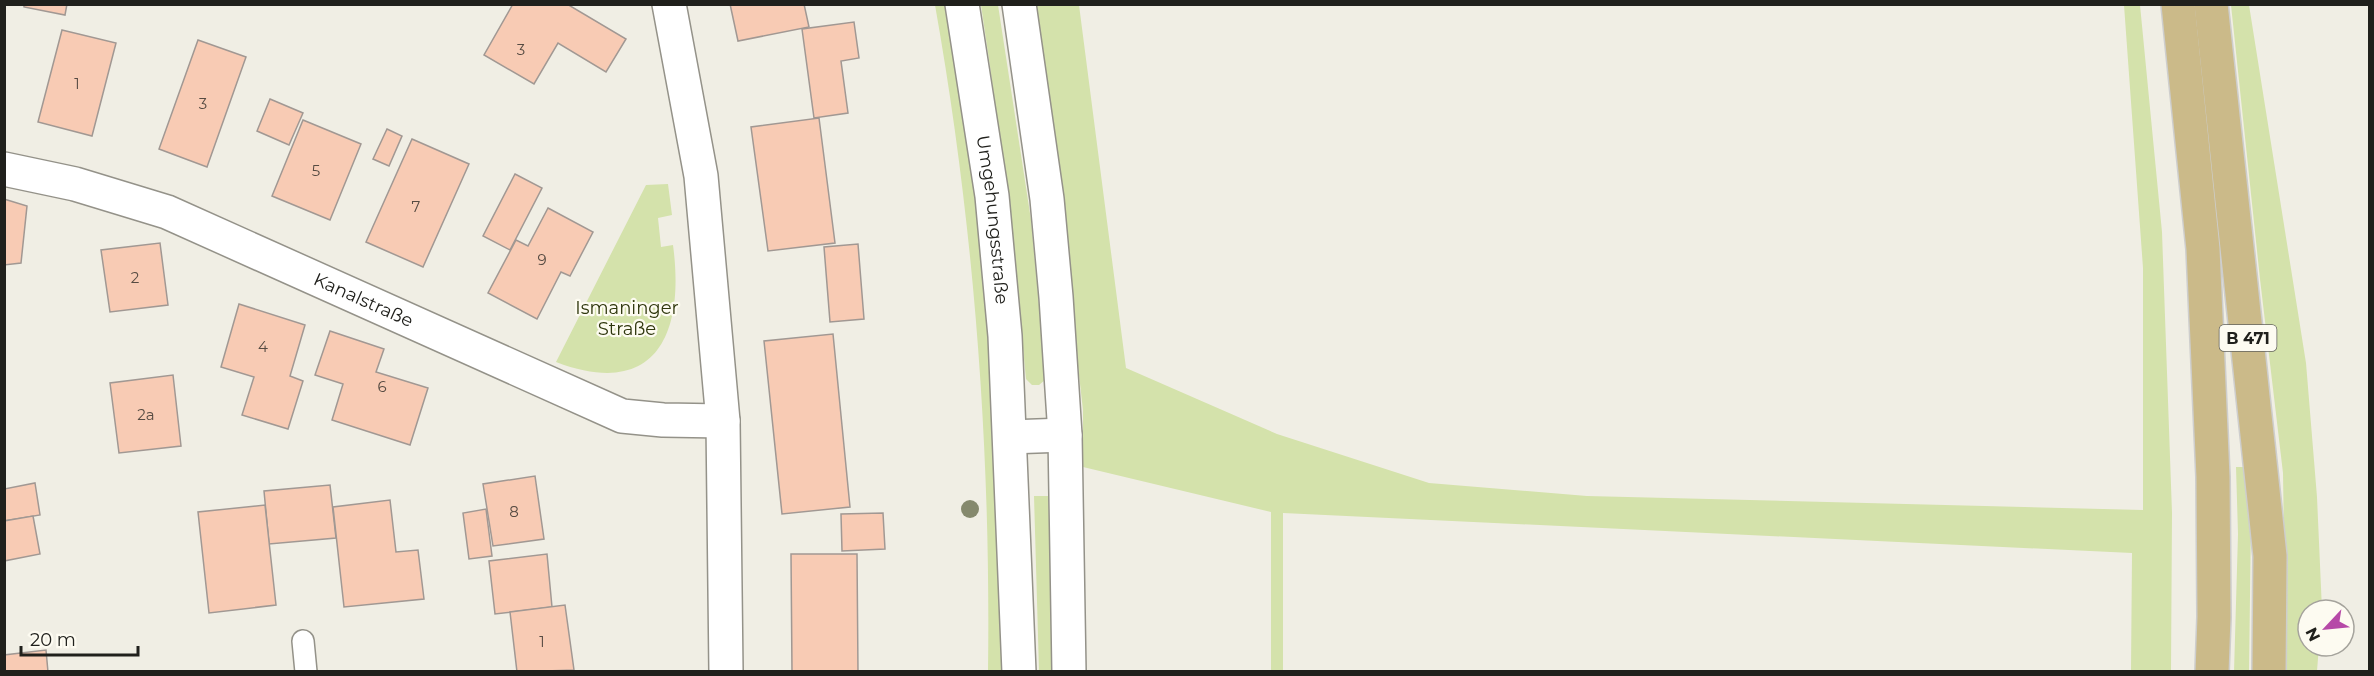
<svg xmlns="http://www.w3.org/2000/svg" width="2374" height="676" font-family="Montserrat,sans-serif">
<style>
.green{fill:#d4e2ab}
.building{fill:#f8cbb4;stroke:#a19893;stroke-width:1.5}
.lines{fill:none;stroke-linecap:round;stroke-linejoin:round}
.lane-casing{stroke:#949289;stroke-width:24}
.street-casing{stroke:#949289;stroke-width:36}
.primary-casing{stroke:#cececd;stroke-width:36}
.lane{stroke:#fff;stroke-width:21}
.street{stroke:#fff;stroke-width:33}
.primary{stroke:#cbba89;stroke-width:33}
.tree{fill:#85896d}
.labels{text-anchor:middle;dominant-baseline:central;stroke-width:4.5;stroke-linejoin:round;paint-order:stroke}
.number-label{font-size:15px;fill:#564b42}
.shield{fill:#fdfbf1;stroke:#62625c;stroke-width:1.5}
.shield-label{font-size:16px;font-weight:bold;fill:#20201c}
.street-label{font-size:18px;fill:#20201c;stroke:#fdfbf1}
.park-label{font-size:18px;fill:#2e360c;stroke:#fdfbf1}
</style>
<rect width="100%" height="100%" fill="#f0eee4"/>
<g class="green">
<path d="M 935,5 L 952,5 L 983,239 L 1008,671 L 988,671 C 991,449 974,224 935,5 Z"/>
<path d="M 981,5 L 998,5 L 1031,220 L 1046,379 L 1039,385 L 1032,385 L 1026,379 C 1014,254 1000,129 981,5 Z"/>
<path d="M 1032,5 L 1079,5 L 1126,368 L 1277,434 L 1429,483 L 1587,496 L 2143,510 L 2143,268 L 2124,5 L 2140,5 L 2162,232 L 2172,513 L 2171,671 L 2131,671 L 2132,553 L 1283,513 L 1283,671 L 1271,671 L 1271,512 L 1083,467 L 1083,410 L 1044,68 Z"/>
<path d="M 2231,5 L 2249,5 L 2306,363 L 2317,497 L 2322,610 L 2308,610 L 2308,646 L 2319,646 L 2317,671 L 2282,671 L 2285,605 L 2283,473 L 2260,279 Z"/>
<path d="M 668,184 L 672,215 L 658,218 L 661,247 L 673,245 C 685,334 656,400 556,362 L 646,185 Z"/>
<path d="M 2236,467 L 2249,467 L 2251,520 L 2249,671 L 2234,672 L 2238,534 Z"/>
<path d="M 1034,496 L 1051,496 L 1053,671 L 1039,671 Z"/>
</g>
<g class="building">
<path d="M 24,4 L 67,4 L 65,15 L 24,7 Z"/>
<path d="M 513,4 L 567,4 L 626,39 L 606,72 L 558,43 L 534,84 L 484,55 Z"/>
<path d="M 730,4 L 804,4 L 809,27 L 738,41 Z"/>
<path d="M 854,22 L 859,58 L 841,61 L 848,113 L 814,118 L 802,29 Z"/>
<path d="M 62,30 L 116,43 L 92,136 L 38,122 Z"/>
<path d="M 198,40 L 246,57 L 207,167 L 159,149 Z"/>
<path d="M 270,99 L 303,113 L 289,145 L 257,131 Z"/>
<path d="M 819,118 L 835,243 L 768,251 L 751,127 Z"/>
<path d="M 303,120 L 361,144 L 330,220 L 272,196 Z"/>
<path d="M 387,129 L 402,136 L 389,166 L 373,159 Z"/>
<path d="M 412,139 L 469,164 L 423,267 L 366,242 Z"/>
<path d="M 515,174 L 542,188 L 510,250 L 483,236 Z"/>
<path d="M 4,199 L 27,206 L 21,263 L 4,265 Z"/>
<path d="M 548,208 L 593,232 L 570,276 L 561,272 L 537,319 L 488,293 L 516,240 L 528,246 Z"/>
<path d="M 160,243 L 168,305 L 110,312 L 101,250 Z"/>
<path d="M 858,244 L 864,319 L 830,322 L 824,247 Z"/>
<path d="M 239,304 L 305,325 L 290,376 L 303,381 L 288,429 L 242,415 L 254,377 L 221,367 Z"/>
<path d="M 330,331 L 384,349 L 376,372 L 428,388 L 410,445 L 332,420 L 343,384 L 315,375 Z"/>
<path d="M 833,334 L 850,507 L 782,514 L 764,341 Z"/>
<path d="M 173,375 L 181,446 L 119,453 L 110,383 Z"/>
<path d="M 535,476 L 544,539 L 493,546 L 483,484 Z"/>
<path d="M 35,483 L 40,515 L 4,521 L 4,489 Z"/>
<path d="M 330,485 L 336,538 L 269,544 L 264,491 Z"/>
<path d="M 390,500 L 396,552 L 418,550 L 424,599 L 344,607 L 333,507 Z"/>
<path d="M 265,505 L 276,605 L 209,613 L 198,512 Z"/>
<path d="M 486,509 L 492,556 L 469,559 L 463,513 Z"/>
<path d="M 883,513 L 885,549 L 842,551 L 841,514 Z"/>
<path d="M 33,516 L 40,554 L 4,561 L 4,521 Z"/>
<path d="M 547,554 L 552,607 L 495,614 L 489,561 Z"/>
<path d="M 791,554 L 857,554 L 858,672 L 792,672 Z"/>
<path d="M 565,605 L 574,670 L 517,672 L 510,612 Z"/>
<path d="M 46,650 L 48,672 L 4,672 L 4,655 Z"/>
</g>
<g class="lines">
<g class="lane-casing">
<path id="lane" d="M 303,641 L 306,672"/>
</g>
<g class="street-casing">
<g id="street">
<path d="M 669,4 L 701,176 L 723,421 L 726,672"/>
<path id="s1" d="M 962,4 L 992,196 L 1005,336 L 1019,672"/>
<path d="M 1019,4 L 1047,199 L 1056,297 L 1065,435 L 1069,672"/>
<path id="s2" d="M 4,169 L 75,184 L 167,212 L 622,416 L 663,420 L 723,421"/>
<path d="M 1010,437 L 1065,435"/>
</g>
</g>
<g class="primary-casing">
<g id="primary">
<path d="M 2178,4 L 2203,249 L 2213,477 L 2214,617 L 2212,672"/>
<path d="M 2211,4 L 2270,556 L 2269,672"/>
</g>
</g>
<use href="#lane" class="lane"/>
<use href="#street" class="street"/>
<use href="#primary" class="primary"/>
</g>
<circle class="tree" cx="970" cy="509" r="9"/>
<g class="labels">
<g class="number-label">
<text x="521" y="49">3</text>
<text x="77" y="83">1</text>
<text x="203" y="103">3</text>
<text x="316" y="170">5</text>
<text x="416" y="206">7</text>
<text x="542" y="259">9</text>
<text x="135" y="277">2</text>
<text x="263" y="346">4</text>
<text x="382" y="386">6</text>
<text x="146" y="414">2a</text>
<text x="514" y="511">8</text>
<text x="542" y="641">1</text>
</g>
<rect class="shield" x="2219.5" y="325" width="57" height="26" rx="4.5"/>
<g class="shield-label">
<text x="2248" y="338">B 471</text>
</g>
<g class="street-label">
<text stroke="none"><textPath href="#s1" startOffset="218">Umgehungsstraße</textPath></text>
<text stroke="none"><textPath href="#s2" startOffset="384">Kanalstraße</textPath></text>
</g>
<g class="park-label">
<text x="627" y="308">Ismaninger<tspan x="627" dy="21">Straße</tspan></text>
</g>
</g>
<rect width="2374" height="676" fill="none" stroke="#20201c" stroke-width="12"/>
<g transform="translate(2326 628) rotate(244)"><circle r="28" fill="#fdfbf1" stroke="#a5a39c" stroke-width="1.5"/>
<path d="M0-4.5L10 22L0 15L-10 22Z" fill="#b649a7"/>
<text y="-9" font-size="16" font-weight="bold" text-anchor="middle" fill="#20201c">N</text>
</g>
<path d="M21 646v9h117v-9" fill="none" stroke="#20201c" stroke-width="3"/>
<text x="30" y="646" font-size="18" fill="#20201c" stroke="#fdfbf1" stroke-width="4.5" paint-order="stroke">20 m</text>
</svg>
